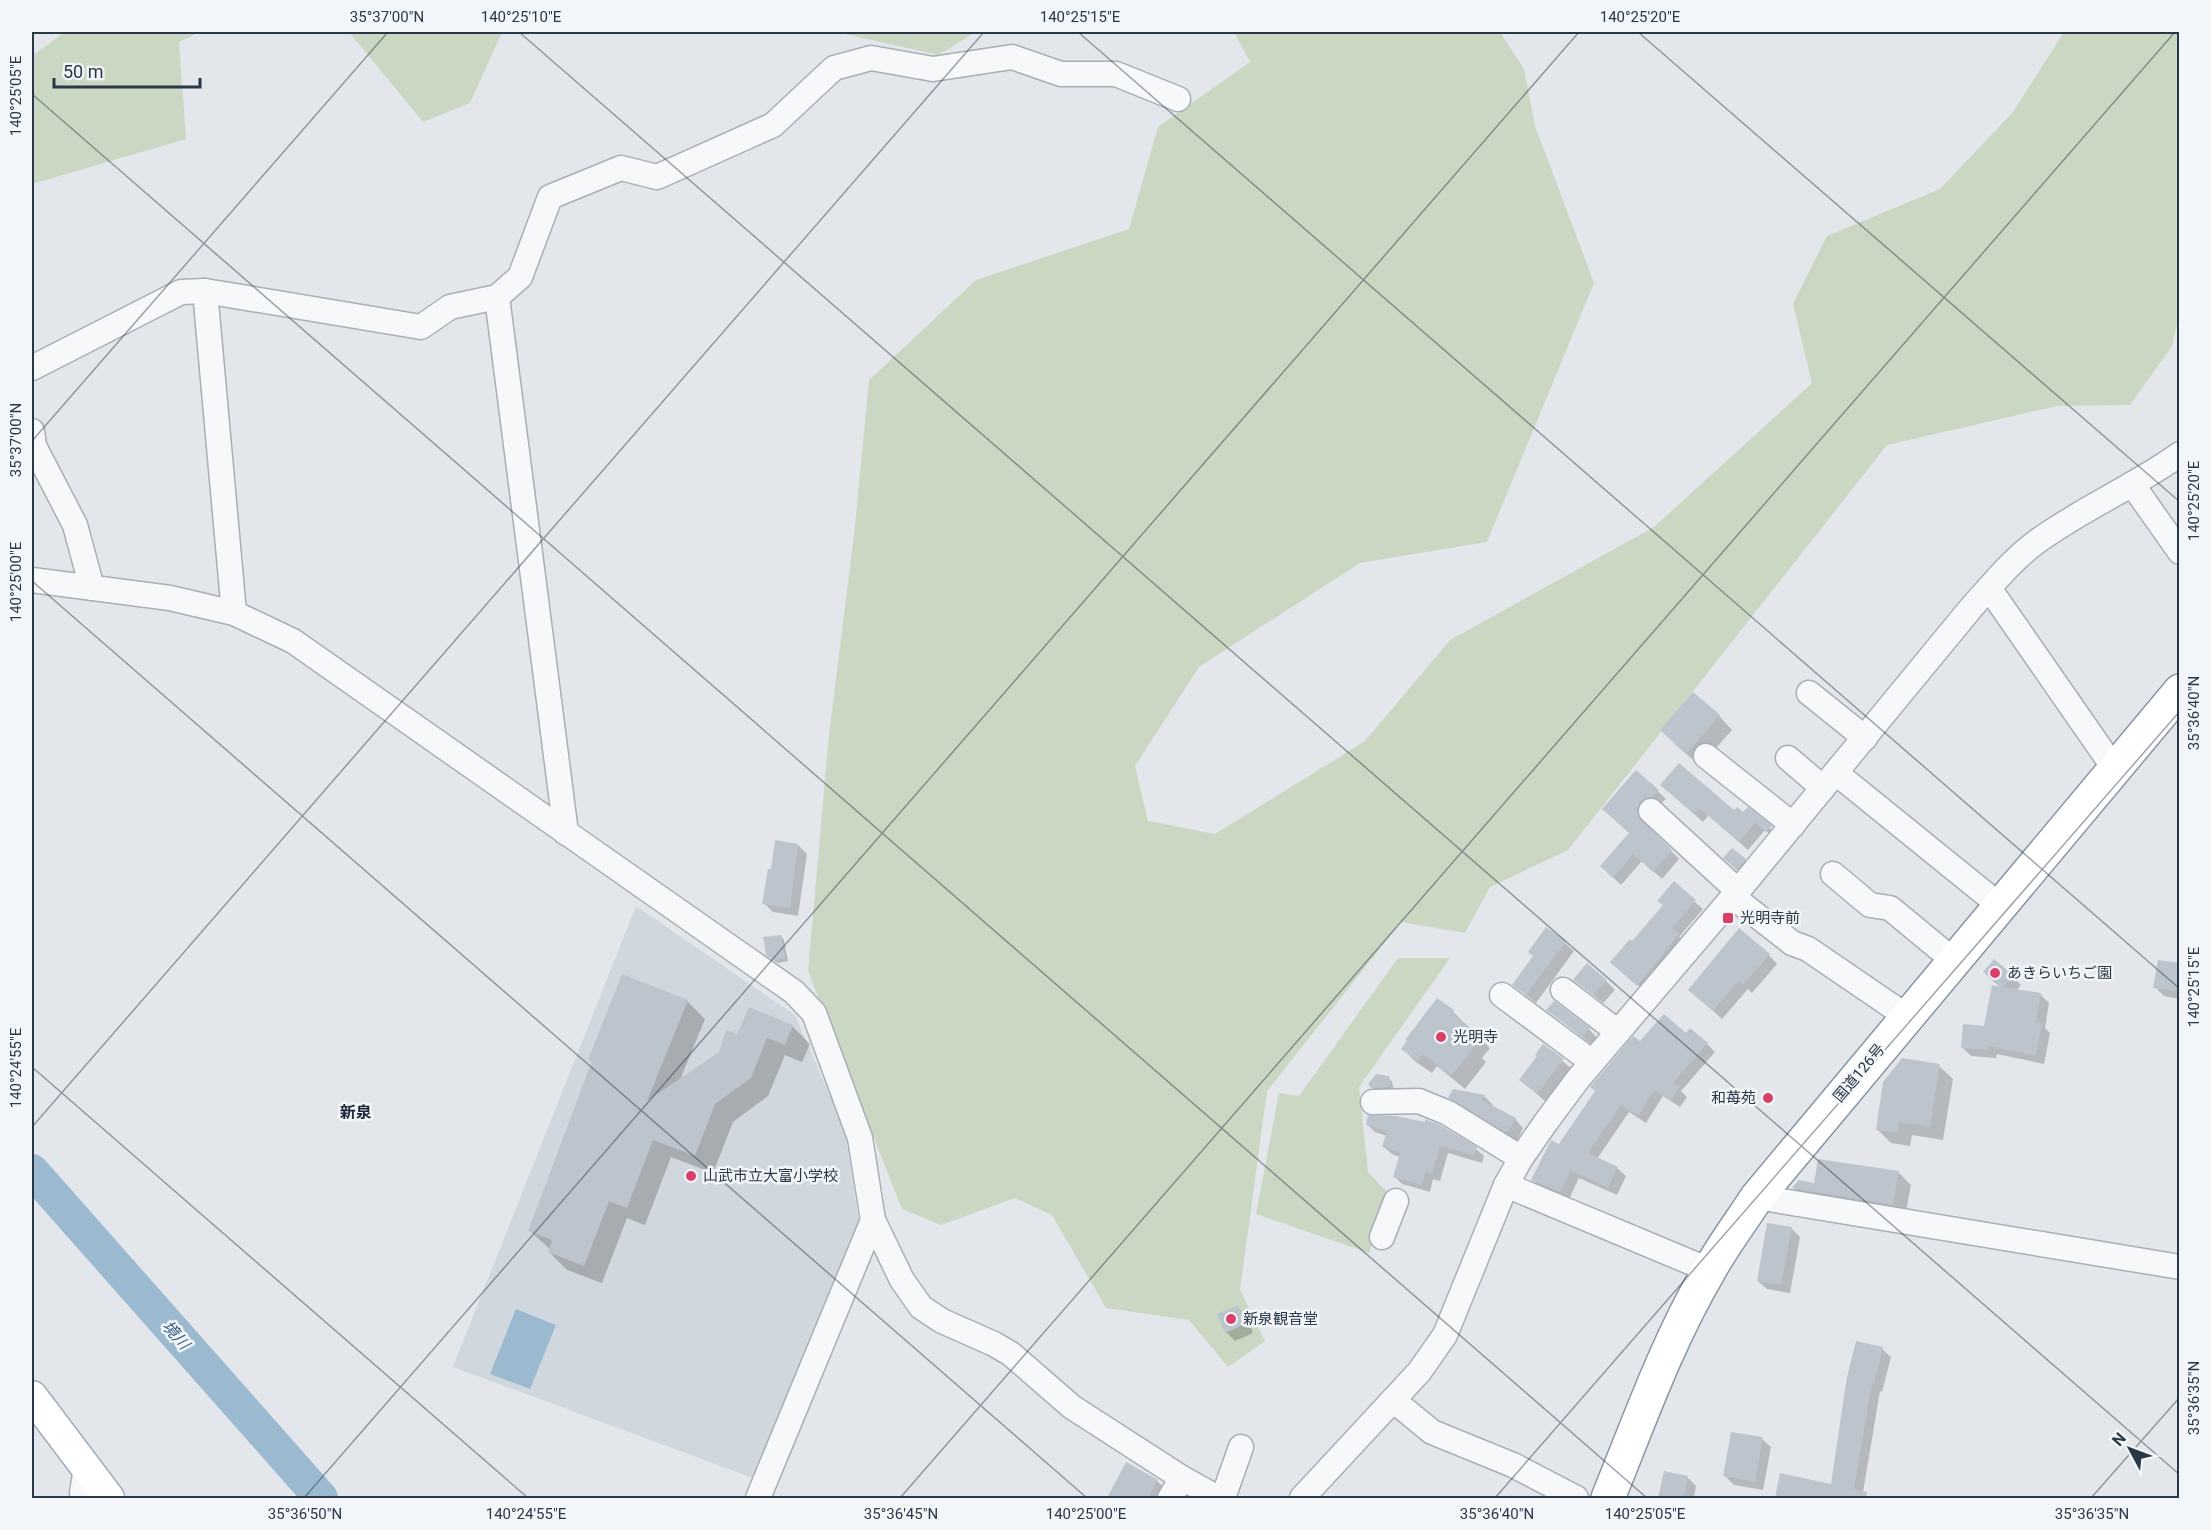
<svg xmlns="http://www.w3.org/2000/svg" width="2211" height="1530" font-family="Roboto,'Noto Sans JP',sans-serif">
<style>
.built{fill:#d1d7de}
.green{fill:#cad7c3}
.water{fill:#9bbacf}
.shadow{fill:#0003}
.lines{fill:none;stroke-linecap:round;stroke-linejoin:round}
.river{stroke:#9bbacf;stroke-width:34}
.building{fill:#bcc4cd}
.minor-casing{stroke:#a7afb7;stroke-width:27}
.major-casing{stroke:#a1adb9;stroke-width:33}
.highway-casing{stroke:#8996a4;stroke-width:36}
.minor{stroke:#f6f8fa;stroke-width:24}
.major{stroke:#fff;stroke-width:30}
.highway{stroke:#fff;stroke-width:33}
.ticks{fill:none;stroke:#293746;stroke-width:1.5;stroke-opacity:0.45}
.poi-dot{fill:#da3f67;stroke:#f3f6f9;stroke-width:2}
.labels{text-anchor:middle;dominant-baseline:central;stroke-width:5;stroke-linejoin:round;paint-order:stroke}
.poi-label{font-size:15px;fill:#293746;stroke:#f3f6f9;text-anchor:start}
.street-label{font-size:15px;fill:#293746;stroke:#f3f6f9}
.neighbourhood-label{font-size:16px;font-weight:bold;fill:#1b2737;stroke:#f3f6f9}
.water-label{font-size:16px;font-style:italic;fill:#2f5b7e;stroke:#f3f6f9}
.neatline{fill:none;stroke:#293746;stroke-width:2}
.ticks-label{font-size:15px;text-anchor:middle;fill:#293746}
</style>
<rect width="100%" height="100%" fill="#e3e7ec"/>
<path class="built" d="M 636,906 L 795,1015 L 845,1131 L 859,1222 L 753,1478 L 453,1367 Z"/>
<g class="green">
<path d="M 65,32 L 200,32 L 179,42 L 186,139 L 32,184 L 32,56 Z"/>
<path d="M 349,32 L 502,32 L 470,103 L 423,122 Z"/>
<path d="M 836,32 L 976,32 L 938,55 Z"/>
<path d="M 1234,32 L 1500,32 L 1524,69 L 1535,126 L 1594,283 L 1487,542 L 1360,563 L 1199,667 L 1135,766 L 1148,821 L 1215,834 L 1365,741 L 1450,640 L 1654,527 L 1812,383 L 1793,304 L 1827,236 L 1940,189 L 2013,112 L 2064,32 L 2179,32 L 2179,316 L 2172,346 L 2130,405 L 2057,406 L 1887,445 L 1568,850 L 1490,887 L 1465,933 L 1401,922 L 1267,1091 L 1240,1290 L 1265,1341 L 1228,1367 L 1189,1320 L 1106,1308 L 1052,1215 L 1015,1198 L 941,1225 L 902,1209 L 808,971 L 829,735 L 854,535 L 869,380 L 976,280 L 1129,229 L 1158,127 L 1250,62 Z"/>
<path d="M 1398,958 L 1450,958 L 1359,1087 L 1368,1172 L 1390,1195 L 1369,1253 L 1256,1214 L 1279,1093 L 1299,1096 Z"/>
</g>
<path class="water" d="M 516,1309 L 556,1325 L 530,1389 L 490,1374 Z"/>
<g class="shadow">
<path d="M 1719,716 L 1732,730 L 1700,766 L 1675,744 Z"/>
<path d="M 1637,772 L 1666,799 L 1645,817 L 1645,825 L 1679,859 L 1662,879 L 1642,861 L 1621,885 L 1610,874 L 1630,833 Z"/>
<path d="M 1671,793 L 1744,815 L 1748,809 L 1779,836 L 1776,840 L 1765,830 L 1748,850 L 1709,815 L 1703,822 Z"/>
<path d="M 798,845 L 807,854 L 798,916 L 773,912 L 764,903 Z"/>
<path d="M 1745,860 L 1753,869 L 1746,878 L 1734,867 Z"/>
<path d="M 1674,884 L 1703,909 L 1679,937 L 1686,943 L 1646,992 L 1620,970 L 1632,943 L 1664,906 Z"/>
<path d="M 781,936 L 784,940 L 788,961 L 778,963 L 772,959 Z"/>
<path d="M 1565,943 L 1574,951 L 1536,1003 L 1514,985 L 1534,957 Z"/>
<path d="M 1769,955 L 1777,964 L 1752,993 L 1748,989 L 1722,1019 L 1699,998 Z"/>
<path d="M 2180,965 L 2180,999 L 2164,996 L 2155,987 Z"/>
<path d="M 2012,976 L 2021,985 L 2016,991 L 2040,994 L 2049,1003 L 2045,1028 L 2050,1033 L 2044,1064 L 1997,1054 L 1996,1058 L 1971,1056 L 1962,1047 L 1985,1027 L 2003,989 L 1993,981 Z"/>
<path d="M 1575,980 L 1606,981 L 1615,990 L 1603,1003 Z"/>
<path d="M 1438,1000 L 1453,1012 L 1490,1048 L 1482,1058 L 1486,1062 L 1465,1089 L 1437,1066 L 1432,1073 L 1416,1062 L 1403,1049 Z"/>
<path d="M 687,1001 L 705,1019 L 680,1080 L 720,1053 L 738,1036 L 792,1026 L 810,1044 L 802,1062 L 785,1055 L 768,1096 L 733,1122 L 713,1173 L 671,1157 L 645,1225 L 627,1218 L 602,1283 L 567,1270 L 549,1252 L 550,1249 L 530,1231 L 593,1063 L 590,1059 Z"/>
<path d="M 1548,1010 L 1589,1029 L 1597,1038 L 1592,1045 Z"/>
<path d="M 1686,1035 L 1707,1044 L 1715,1052 L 1681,1091 L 1687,1097 L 1680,1107 L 1663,1096 L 1646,1123 L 1629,1112 L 1597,1159 L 1617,1168 L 1626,1176 L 1617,1195 L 1579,1178 L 1569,1199 L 1541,1188 L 1533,1180 L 1640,1043 Z"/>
<path d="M 1544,1046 L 1572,1069 L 1546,1102 L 1521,1080 L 1539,1056 Z"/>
<path d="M 2180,1056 L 2180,1076 L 2177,1073 Z"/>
<path d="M 1939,1066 L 1953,1079 L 1943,1140 L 1912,1135 L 1910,1146 L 1891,1143 L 1877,1129 Z"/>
<path d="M 1388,1077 L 1392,1082 L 1394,1091 L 1376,1092 L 1372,1087 Z"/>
<path d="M 1484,1096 L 1493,1105 L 1491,1107 L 1515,1119 L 1523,1128 L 1517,1141 L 1459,1106 L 1450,1097 Z"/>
<path d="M 1367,1124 L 1476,1149 L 1484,1156 L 1482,1163 L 1448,1153 L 1440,1181 L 1433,1179 L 1430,1192 L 1402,1184 L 1394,1176 L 1400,1157 L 1392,1154 L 1384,1147 L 1387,1136 L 1375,1132 Z"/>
<path d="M 1898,1172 L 1911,1185 L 1905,1217 L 1806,1200 L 1794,1188 Z"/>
<path d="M 1791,1228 L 1800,1237 L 1790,1293 L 1767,1289 L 1758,1281 Z"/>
<path d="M 1237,1307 L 1246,1316 L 1253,1333 L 1235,1341 L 1226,1332 Z"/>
<path d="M 1882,1349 L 1891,1357 L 1882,1392 L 1880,1391 L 1862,1498 L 1777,1498 L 1782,1475 L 1833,1486 Z"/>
<path d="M 1762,1439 L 1771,1447 L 1763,1490 L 1734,1485 L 1725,1476 Z"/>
<path d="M 1127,1464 L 1157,1481 L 1170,1493 L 1167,1498 L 1109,1498 Z"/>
<path d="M 1665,1473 L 1688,1478 L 1696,1486 L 1694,1498 L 1660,1498 Z"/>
</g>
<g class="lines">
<path class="river" d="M 32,1171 L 321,1498"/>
</g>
<g class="building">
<path d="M 1693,692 L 1720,715 L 1686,754 L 1660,730 Z"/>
<path d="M 1679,763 L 1734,810 L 1737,807 L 1743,812 L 1748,807 L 1772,826 L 1766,832 L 1755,823 L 1739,842 L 1699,808 L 1694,814 L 1660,785 Z"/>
<path d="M 1636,770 L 1659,790 L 1653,797 L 1646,798 L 1640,802 L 1637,808 L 1638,816 L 1672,850 L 1653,872 L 1633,854 L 1613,878 L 1600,866 L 1629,833 L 1602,809 Z"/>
<path d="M 775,840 L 798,844 L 790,908 L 762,904 L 768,869 L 771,869 Z"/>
<path d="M 1732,848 L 1746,859 L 1737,870 L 1723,858 Z"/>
<path d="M 1674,881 L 1696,900 L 1672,928 L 1679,934 L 1637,986 L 1610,962 L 1630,939 L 1632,941 L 1663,905 L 1657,901 Z"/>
<path d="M 1546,927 L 1566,941 L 1526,995 L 1512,985 L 1533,956 L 1528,952 Z"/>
<path d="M 1739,928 L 1770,954 L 1743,985 L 1738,982 L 1713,1011 L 1688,990 Z"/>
<path d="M 781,935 L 785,958 L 773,960 L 766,955 L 763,937 Z"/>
<path d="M 1994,959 L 2013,975 L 2003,987 L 2041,993 L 2036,1022 L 2042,1023 L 2036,1056 L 1988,1046 L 1988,1050 L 1961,1048 L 1963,1024 L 1984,1026 L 1992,985 L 2000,987 L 1983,972 Z"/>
<path d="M 2158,960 L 2180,963 L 2176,991 L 2153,988 Z"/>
<path d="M 1587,963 L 1607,980 L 1593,995 L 1573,980 Z"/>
<path d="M 622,974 L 688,1000 L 647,1101 L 719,1052 L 726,1030 L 737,1034 L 749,1007 L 793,1025 L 785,1045 L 767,1038 L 751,1078 L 715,1104 L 695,1156 L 653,1140 L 627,1208 L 609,1201 L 584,1266 L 548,1252 L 552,1240 L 528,1231 L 592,1061 L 588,1060 Z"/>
<path d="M 1437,998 L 1454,1010 L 1452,1013 L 1478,1034 L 1470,1044 L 1474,1047 L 1451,1076 L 1423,1054 L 1418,1061 L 1401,1049 L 1407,1041 L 1405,1040 Z"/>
<path d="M 1554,1001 L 1590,1028 L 1583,1037 L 1546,1010 Z"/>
<path d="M 1664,1014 L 1686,1033 L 1690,1028 L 1708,1043 L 1673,1083 L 1680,1087 L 1671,1100 L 1654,1090 L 1638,1116 L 1621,1105 L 1588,1153 L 1618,1167 L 1608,1188 L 1571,1171 L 1560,1192 L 1531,1180 L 1551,1140 L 1559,1144 L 1595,1091 L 1590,1087 L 1633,1036 L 1640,1041 Z"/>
<path d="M 1543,1044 L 1564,1059 L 1537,1094 L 1519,1080 L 1537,1056 L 1535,1055 Z"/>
<path d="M 1902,1058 L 1940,1064 L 1930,1127 L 1899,1122 L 1897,1133 L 1876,1130 L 1883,1082 Z"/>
<path d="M 1376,1074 L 1389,1076 L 1391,1087 L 1371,1088 L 1368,1084 Z"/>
<path d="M 1453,1089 L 1485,1095 L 1482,1100 L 1516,1118 L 1507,1133 L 1448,1098 Z"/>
<path d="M 1368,1115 L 1396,1116 L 1425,1122 L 1425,1119 L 1442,1126 L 1477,1147 L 1474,1156 L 1440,1146 L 1432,1174 L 1426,1172 L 1422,1185 L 1393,1177 L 1400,1153 L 1382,1147 L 1387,1131 L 1366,1125 Z"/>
<path d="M 1818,1159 L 1899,1171 L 1893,1205 L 1792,1188 L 1799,1180 L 1814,1183 Z"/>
<path d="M 1767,1223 L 1792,1227 L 1781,1285 L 1757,1281 Z"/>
<path d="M 1238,1305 L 1245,1324 L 1225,1333 L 1217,1314 Z"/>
<path d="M 1856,1341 L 1883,1347 L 1874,1384 L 1872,1383 L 1854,1489 L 1867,1492 L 1866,1498 L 1775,1498 L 1780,1473 L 1831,1484 L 1847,1377 Z"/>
<path d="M 1731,1432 L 1763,1437 L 1755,1482 L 1723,1476 Z"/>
<path d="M 1126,1462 L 1158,1480 L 1148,1498 L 1107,1498 Z"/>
<path d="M 1664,1471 L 1688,1476 L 1684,1498 L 1658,1498 Z"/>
</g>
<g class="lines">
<g class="minor-casing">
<g id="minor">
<path d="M 205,291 L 234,613"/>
<path d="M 497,297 L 566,833"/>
<path d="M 32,368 L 181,292 L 205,291 L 421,327 L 450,307 L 497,297 L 520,277 L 550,197 L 621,168 L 657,177 L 773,125 L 834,68 L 871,58 L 933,69 L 1012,57 L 1061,74 L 1116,74 L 1178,99"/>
<path d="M 32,431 L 34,446 L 75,525 L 92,588"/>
<path d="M 2132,484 L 2180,552"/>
<path d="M 32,580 L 170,598 L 234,613 L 293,641 L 794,992 L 814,1013 L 860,1138 L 873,1220 L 902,1280 L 921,1307 L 942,1321 L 994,1344 L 1011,1354 L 1072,1407 L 1182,1478 L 1218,1498"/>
<path d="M 1989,588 L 2114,768"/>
<path d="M 1809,693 L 1865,738"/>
<path d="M 1706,756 L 1793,825"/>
<path d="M 1788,758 L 1823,788"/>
<path d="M 1836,773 L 1999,905"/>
<path d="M 1651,811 L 1738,891"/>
<path d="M 1833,874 L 1870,905 L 1890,908 L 1953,960"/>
<path d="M 1733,897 L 1792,943 L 1808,949 L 1906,1016"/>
<path d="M 1563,990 L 1618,1032"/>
<path d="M 1502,995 L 1592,1062"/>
<path d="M 1373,1102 L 1419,1101 L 1448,1113 L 1521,1158"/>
<path d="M 1506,1185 L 1709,1270"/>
<path d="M 1757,1197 L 2180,1267"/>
<path d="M 1382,1237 L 1396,1201"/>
<path d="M 1393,1400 L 1432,1432 L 1513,1465 L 1576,1498"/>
<path d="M 83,1498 L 82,1493 L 86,1468"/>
<path d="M 758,1498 L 873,1220"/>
<path d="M 1170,1498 L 1182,1478"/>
<path d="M 1223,1498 L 1241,1447"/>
<path d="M 1302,1498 L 1419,1372 L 1445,1335 L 1506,1185 L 1521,1158 L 1546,1122 L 1578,1079 L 1738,891 L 1971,608 C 1991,586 2011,561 2035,543 C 2081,509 2134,487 2180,454"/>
</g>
</g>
<g class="major-casing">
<path id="major" d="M 32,1396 L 109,1498"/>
</g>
<g class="highway-casing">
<path id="highway" d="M 1608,1498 C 1639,1422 1667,1342 1709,1271 C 1723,1245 1741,1222 1757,1197 L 2180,691"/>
</g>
<use href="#minor" class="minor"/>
<use href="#major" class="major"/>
<use href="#highway" class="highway"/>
</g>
<path class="ticks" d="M 519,32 L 2180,1475M 1078,32 L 2180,989M 1638,32 L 2180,502M 32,94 L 1647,1498M 32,441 L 388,32M 32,581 L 1087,1498M 32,1067 L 528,1498M 32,1127 L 984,32M 304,1498 L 1579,32M 900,1498 L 2175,32M 1495,1498 L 2180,711M 2091,1498 L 2180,1397"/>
<g class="poi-dot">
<rect x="1722" y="912" width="12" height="12" rx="3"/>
<circle cx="1995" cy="973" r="6"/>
<circle cx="1441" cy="1037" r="6"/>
<circle cx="1768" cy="1098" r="6"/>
<circle cx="691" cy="1176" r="6"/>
<circle cx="1231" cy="1319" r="6"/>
</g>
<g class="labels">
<g class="poi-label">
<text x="1740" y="918">光明寺前</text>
<text x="2007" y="973">あきらいちご園</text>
<text x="1453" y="1037">光明寺</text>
<text x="1756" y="1098" text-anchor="end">和苺苑</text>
<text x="703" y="1176">山武市立大富小学校</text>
<text x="1243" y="1319">新泉観音堂</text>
</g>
<g class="street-label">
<text transform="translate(1859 1073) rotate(-50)">国道126号</text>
</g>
<g class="neighbourhood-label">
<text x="356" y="1112">新泉</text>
</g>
<g class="water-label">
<text transform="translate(176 1335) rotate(49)">境川</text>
</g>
</g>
<rect width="2211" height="1530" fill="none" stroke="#f3f6f9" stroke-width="66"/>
<g transform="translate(2130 1449) rotate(311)" stroke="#f3f6f9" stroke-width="4.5" paint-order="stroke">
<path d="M0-4.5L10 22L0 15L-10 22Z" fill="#293746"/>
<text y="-9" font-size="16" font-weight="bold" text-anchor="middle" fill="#293746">N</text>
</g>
<path d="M54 78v9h146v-9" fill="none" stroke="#293746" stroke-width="3"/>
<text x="63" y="78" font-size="18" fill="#293746" stroke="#f3f6f9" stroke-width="4.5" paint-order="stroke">50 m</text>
<rect x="33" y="33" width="2145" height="1464" class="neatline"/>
<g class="ticks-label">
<text x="387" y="22">35°37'00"N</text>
<text x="521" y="22">140°25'10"E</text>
<text x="1080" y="22">140°25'15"E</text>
<text x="1640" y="22">140°25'20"E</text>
<text transform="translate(16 96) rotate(-90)" y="5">140°25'05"E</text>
<text transform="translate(16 440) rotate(-90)" y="5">35°37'00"N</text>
<text transform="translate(2194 501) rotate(-90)" y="5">140°25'20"E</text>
<text transform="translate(16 582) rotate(-90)" y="5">140°25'00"E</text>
<text transform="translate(2194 713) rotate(-90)" y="5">35°36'40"N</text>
<text transform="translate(2194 987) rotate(-90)" y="5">140°25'15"E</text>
<text transform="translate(16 1068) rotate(-90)" y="5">140°24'55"E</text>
<text transform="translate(2194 1398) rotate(-90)" y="5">35°36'35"N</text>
<text x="305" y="1519">35°36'50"N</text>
<text x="526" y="1519">140°24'55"E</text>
<text x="901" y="1519">35°36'45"N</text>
<text x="1086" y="1519">140°25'00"E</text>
<text x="1497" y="1519">35°36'40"N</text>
<text x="1645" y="1519">140°25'05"E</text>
<text x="2092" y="1519">35°36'35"N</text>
</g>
</svg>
